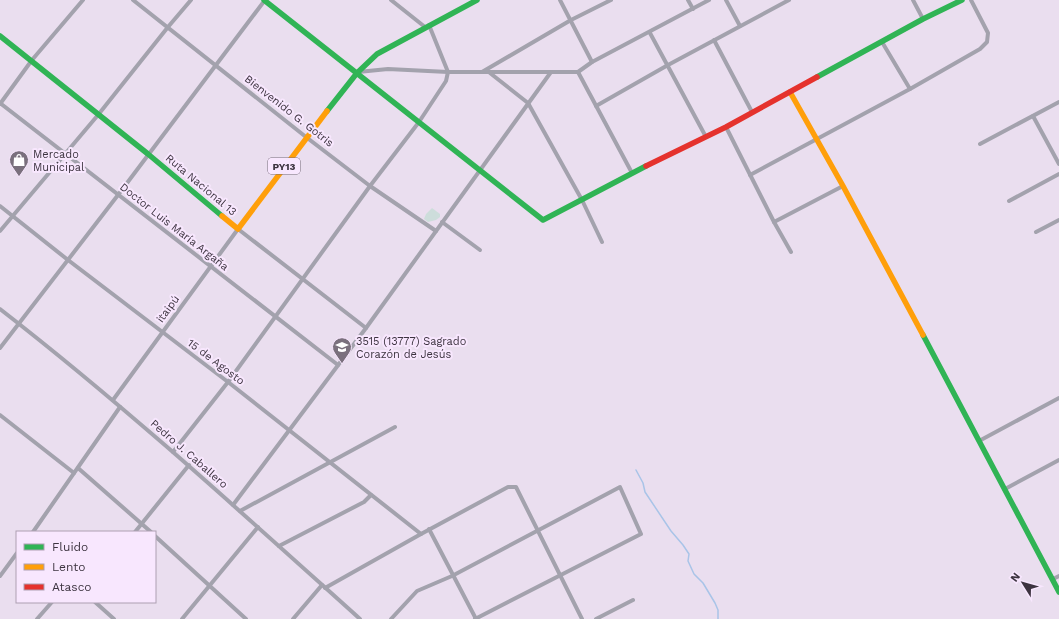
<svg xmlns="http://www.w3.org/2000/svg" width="1059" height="619" font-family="'Work Sans',sans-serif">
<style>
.green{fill:#cddddb}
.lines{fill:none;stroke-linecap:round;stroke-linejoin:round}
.stream{stroke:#a9c4e8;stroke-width:1.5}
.street{stroke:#a3a2ad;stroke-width:4}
.fast{stroke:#30b455;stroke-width:5.5}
.slow{stroke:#ff9f0a;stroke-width:5.5}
.jam{stroke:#e5322d;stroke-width:5.5}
.labels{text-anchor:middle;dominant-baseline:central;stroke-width:4;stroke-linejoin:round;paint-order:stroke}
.shield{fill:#f8e7fe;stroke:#756a79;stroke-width:1}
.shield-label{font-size:10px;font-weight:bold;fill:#3d3440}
.street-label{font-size:11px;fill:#3d3440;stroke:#f8e7fe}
.poi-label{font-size:11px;fill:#3d3440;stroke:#f8e7fe;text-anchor:start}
</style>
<rect width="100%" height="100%" fill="#eadeef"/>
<path class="green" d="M 432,208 L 440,214 L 440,217 L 436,220 L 428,222 L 424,219 L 426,214 Z"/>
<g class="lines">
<path class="stream" d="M 636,470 L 643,483 L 645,492 L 671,531 L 683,545 L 689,554 L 688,561 L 694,574 L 703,583 L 715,603 L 718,610 L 718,619"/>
<g class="street">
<path d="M 133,0 L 306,137 L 370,186 L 436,231"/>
<path d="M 391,0 L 425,27"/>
<path d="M 560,0 L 592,62"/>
<path d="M 688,0 L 693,9"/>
<path d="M 726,0 L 740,26"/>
<path d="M 913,0 L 923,19"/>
<path d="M 650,33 L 706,137"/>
<path d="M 714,40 L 752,112"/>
<path d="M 882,42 L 910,89 L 980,49 L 987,42 L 988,33 L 971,0"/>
<path d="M 358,72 L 388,69 L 448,72 L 578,72 L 592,62 L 709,0"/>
<path d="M 482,72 L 571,20 L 611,0"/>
<path d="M 578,72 L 632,173"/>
<path d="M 490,73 L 528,103 L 582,200 L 602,242"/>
<path d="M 0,103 L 338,365"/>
<path d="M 0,104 L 32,60 L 83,0"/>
<path d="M 596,106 L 668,65 L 789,0"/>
<path d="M 1033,116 L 1059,164"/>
<path d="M 726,127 L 774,222 L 791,252"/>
<path d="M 980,144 L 1059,102"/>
<path d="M 750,175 L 910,89"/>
<path d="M 1009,201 L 1059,174"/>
<path d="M 0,206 L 68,260 L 228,382 L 421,534"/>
<path d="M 442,222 L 480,250"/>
<path d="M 774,222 L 843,186"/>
<path d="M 0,231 L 98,115 L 168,27 L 191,0"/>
<path d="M 1036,232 L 1059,220"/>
<path d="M 0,309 C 125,406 242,513 360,619"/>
<path d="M 0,348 L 118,195 L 265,0"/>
<path d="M 113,400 L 238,229 L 366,328"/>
<path d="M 0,415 L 74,473"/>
<path d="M 979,441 L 1059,398"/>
<path d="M 173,452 L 228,382 L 370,186 L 419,122 L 446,81 L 448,72 L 429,25"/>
<path d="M 78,468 L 151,532"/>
<path d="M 1005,489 L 1059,460"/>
<path d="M 233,505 L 366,328 L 551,72"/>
<path d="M 240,511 L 395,427"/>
<path d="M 429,529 L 476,619"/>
<path d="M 33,532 L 120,407"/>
<path d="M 135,532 L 189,465"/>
<path d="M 155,536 L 246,619"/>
<path d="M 279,546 L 364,502 L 371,495"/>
<path d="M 0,576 L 17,553"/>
<path d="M 1053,579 L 1059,576"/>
<path d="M 325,588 L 421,534 L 508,487 L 516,487 L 582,619"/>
<path d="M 95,602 L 114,619"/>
<path d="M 37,619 L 52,602"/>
<path d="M 182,619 L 258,527"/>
<path d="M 293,619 L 322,585"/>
<path d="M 391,619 L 417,591 L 452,576 L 620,487 L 641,534 L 475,619"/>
<path d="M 596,619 L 633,600"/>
</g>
<g class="fast">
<path d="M 264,0 L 543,220 L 646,166"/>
<path d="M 0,36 L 148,154 L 222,216"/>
<path d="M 817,77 L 923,19 L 962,0"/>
<path d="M 327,111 L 357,73 L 377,54 L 477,0"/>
<path d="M 923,335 L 1059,592"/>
</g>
<g class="slow">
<path d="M 790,92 L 843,186 L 923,335"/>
<path d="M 222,216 L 238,229 L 327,111"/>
</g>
<path class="jam" d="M 646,166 L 726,127 L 817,77"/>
</g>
<defs>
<g id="shop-pin" transform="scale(1)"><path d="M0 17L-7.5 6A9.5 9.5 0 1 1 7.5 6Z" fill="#7a707d" stroke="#f8e7fe"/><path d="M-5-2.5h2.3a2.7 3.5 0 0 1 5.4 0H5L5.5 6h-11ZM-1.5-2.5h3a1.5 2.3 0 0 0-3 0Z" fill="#fff"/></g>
<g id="school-pin" transform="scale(1)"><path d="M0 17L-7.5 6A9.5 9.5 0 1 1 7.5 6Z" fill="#7a707d" stroke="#f8e7fe"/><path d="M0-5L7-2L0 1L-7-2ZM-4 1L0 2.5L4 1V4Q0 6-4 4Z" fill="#fff"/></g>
</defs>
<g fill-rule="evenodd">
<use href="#shop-pin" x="19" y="160"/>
<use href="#school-pin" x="342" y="347"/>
</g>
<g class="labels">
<rect class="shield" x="268" y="158" width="32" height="16" rx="3"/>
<g class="shield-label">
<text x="284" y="166">PY13</text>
</g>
<g class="street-label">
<text transform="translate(289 111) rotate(38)">Bienvenido G. Gotris</text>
<text transform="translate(201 185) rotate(40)">Ruta Nacional 13</text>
<text transform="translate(174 227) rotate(38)">Doctor Luis María Argaña</text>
<text transform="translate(168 309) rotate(-54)">itaipú</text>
<text transform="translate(216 362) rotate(37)">15 de Agosto</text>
<text transform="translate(189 454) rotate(41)">Pedro J. Caballero</text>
</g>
<g class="poi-label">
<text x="33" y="154">Mercado<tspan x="33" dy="13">Municipal</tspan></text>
<text x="356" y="341">3515 (13777) Sagrado<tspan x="356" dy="13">Corazón de Jesús</tspan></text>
</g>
</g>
<rect x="16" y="531" width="140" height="72" fill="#f8e7fe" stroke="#ad9fb2"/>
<rect x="24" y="544" width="20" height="6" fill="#30b455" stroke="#ad9fb2"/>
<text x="52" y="551" font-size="12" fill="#3d3440">Fluido</text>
<rect x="24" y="564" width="20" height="6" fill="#ff9f0a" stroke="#ad9fb2"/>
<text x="52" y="571" font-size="12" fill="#3d3440">Lento</text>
<rect x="24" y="584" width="20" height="6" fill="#e5322d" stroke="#ad9fb2"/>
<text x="52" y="591" font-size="12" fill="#3d3440">Atasco</text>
<g transform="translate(1023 583) rotate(307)" stroke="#f8e7fe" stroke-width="3" paint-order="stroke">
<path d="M0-3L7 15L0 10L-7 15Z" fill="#3d3440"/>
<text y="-6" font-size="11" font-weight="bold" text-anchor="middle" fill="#3d3440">N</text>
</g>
</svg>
